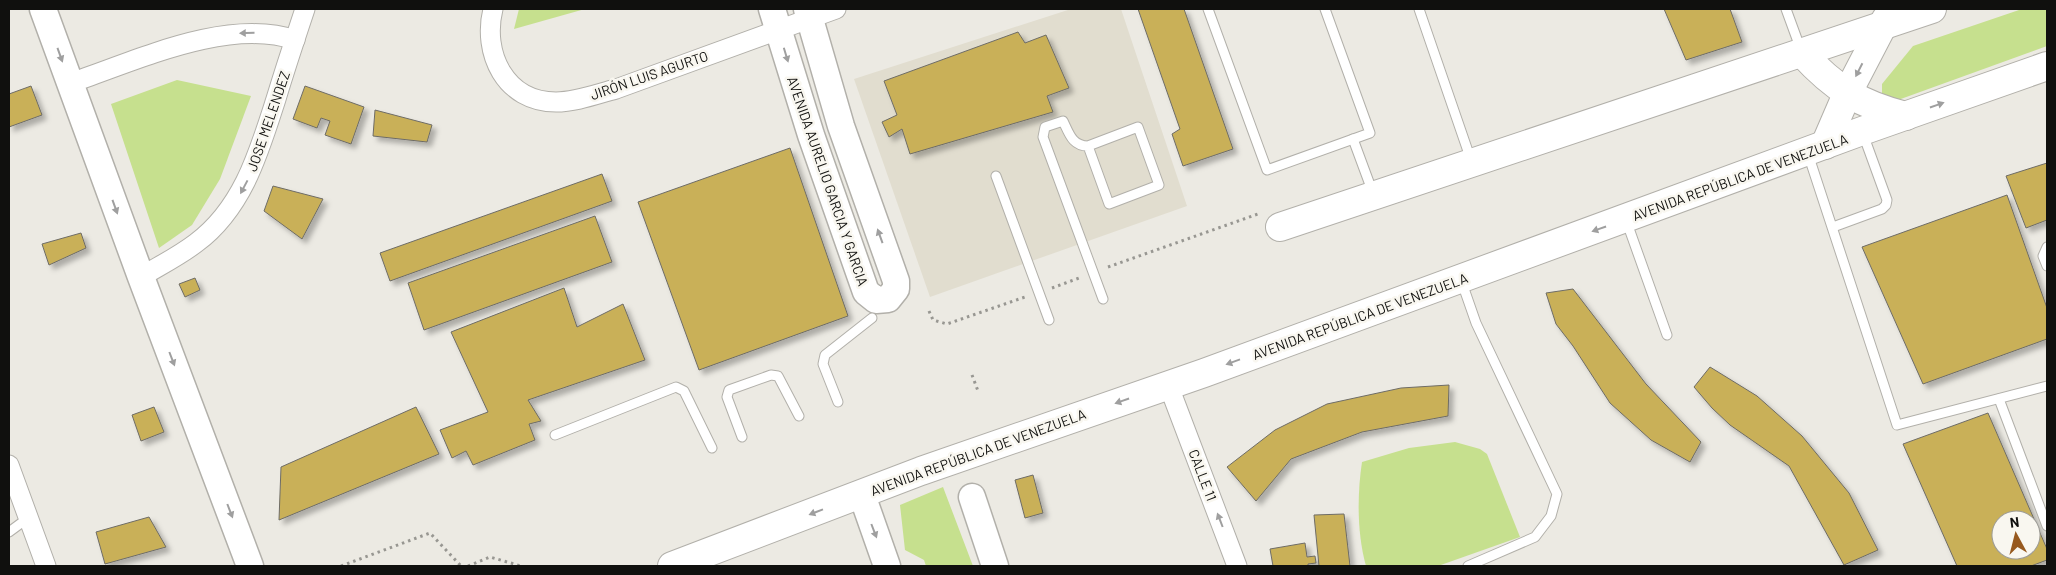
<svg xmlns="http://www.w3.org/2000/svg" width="2056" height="575" font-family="Barlow,sans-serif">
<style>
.built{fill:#e1ddcf}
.green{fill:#c6e08e}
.building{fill:#c9b058;stroke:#6e6c66;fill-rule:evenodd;filter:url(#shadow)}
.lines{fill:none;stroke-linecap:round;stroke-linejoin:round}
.lane-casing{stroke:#b2b0aa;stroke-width:11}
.street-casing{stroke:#b2b0aa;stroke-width:21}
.secondary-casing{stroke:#b2b0aa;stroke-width:29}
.primary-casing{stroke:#b2b0aa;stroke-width:30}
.path{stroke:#989792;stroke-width:3;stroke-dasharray:2.5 4;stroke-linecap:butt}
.lane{stroke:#fff;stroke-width:9}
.street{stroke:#fff;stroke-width:19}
.secondary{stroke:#fff;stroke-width:26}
.primary{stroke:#fff;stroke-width:28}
.oneway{fill:#9f9f9f}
.labels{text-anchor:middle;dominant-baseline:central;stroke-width:5;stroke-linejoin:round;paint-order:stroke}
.street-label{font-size:14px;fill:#10100e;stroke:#f9f7f0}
</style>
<defs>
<filter id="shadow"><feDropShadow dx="4.5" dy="4.5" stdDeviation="2.5" flood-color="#0004"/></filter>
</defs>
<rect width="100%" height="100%" fill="#eceae3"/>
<path class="built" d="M 1071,9 L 1121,9 L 1187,206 L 930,297 L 854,79 Z"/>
<g class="green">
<path d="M 519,9 L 585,9 L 514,29 Z"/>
<path d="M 2022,9 L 2047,9 L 2047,46 L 1898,100 L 1882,95 L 1882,84 L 1913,46 Z"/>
<path d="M 177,80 L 251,96 L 220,179 L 192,225 L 159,248 L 111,104 Z"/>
<path d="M 1455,442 L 1480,449 L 1487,454 L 1520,537 L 1438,566 L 1366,566 C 1357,534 1357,495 1362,462 L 1409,448 Z"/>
<path d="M 943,487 L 973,566 L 926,566 L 924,560 L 905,550 L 900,505 Z"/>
</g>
<g class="building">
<path d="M 1138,9 L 1184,9 L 1233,149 L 1183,166 L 1172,134 L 1180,129 Z"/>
<path d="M 1664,9 L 1730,9 L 1742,42 L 1686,60 Z"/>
<path d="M 1018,32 L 1025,43 L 1046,35 L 1069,88 L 1047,96 L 1053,112 L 910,154 L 902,129 L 889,137 L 882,122 L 897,115 L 884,81 Z"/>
<path d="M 31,86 L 42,115 L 9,127 L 9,94 Z"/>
<path d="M 305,86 L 364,107 L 351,144 L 325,135 L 330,121 L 321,118 L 317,128 L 293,119 Z"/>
<path d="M 375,110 L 432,125 L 427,142 L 373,136 Z"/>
<path d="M 790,148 L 848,316 L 699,370 L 638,202 Z"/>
<path d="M 2047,163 L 2047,220 L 2026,228 L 2006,176 Z"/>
<path d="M 602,174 L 612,201 L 390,281 L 380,253 Z"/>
<path d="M 273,186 L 323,199 L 302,239 L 264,211 Z"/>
<path d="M 2007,195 L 2047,308 L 2047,339 L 1923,384 L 1862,247 Z"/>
<path d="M 595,216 L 612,262 L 424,330 L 408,283 Z"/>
<path d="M 81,233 L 86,248 L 49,265 L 42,244 Z"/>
<path d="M 195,278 L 200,290 L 185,297 L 179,284 Z"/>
<path d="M 564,288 L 577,327 L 623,304 L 645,360 L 528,400 L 541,421 L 529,424 L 535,440 L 473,465 L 466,451 L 452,458 L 440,430 L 488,412 L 451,332 Z"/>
<path d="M 1573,289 L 1646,384 L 1701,442 L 1690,462 L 1651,440 L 1610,403 L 1573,346 L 1556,324 L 1546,293 Z"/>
<path d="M 1710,367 L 1757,396 L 1802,436 L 1849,493 L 1878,550 L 1844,565 L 1789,466 L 1730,425 L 1712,408 L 1694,387 Z"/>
<path d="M 1449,385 L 1448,416 L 1362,432 L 1291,459 L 1256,501 L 1227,467 L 1275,430 L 1327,404 L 1401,388 Z"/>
<path d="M 154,407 L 164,432 L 141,441 L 132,415 Z"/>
<path d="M 416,407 L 439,454 L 279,520 L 281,467 Z"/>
<path d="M 1988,413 L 2047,549 L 2047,560 L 2031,566 L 1957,566 L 1903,444 ZM 2001,520 L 2031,520 L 2031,550 L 2001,550 Z"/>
<path d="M 1033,475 L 1043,513 L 1025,518 L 1015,480 Z"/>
<path d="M 1344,514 L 1350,566 L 1319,566 L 1314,515 Z"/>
<path d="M 149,517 L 166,547 L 105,564 L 96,532 Z"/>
<path d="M 1305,543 L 1307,557 L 1315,556 L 1316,563 L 1308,564 L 1308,566 L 1273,566 L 1270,549 Z"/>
</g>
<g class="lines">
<g class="lane-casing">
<g id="lane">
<path d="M 1208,9 L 1267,170 L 1370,133 L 1325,9"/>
<path d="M 1419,9 L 1471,160"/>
<path d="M 1786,9 L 1801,50"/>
<path d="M 1353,139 L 1373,193"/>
<path d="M 1088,146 L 1109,204 L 1159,185 L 1138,127 L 1088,146 C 1072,146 1069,133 1063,121 L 1045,127 L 1043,137 L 1103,299"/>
<path d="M 1808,154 L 1897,425 L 2047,386"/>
<path d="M 996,176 L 1049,320"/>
<path d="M 1626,220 L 1667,335"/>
<path d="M 1833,227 L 1882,209 L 1886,205 L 1887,200 L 1863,134"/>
<path d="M 2047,247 L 2043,256 L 2047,266"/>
<path d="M 1461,280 L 1476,323 L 1557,494 L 1551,516 L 1535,537 L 1468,566"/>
<path d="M 1999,399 L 2047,526"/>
<path d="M 838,402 L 823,364 L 825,355 L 872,318"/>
<path d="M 555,435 L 676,387 L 684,391 L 712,448"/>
<path d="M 742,437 L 727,397 L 729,390 L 771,375 L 778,376 L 799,416"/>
<path d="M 9,532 L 28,518"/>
</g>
</g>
<g class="street-casing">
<g id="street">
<path d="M 493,9 C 482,53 505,102 556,102 C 576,102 597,94 616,89 L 836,9"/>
<path d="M 70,83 C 136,61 227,17 295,40"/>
<path d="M 141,277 C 159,266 179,256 196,243 C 243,208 259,152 276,99 C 285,69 295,39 305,9"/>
<path d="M 1168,384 L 1237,566"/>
<path d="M 9,465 L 46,566"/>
</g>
</g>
<g class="secondary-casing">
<g id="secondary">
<path d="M 43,9 L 141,277 L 250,566"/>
<path d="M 772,9 L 811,135 L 866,292 L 876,300 L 888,299 L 896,289 L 896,281 L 841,126 L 807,9"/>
<path d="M 862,495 L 887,566"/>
<path d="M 972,497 L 995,566"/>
</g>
</g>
<g class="primary-casing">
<g id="primary">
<path d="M 1802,53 C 1833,87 1860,105 1906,116"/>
<path d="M 1825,145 L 1847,94 L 1886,19"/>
<path d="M 1280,227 L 1932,9"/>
<path d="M 672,566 L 921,471 L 1204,373 L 1862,131 L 2047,66"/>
</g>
</g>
<g class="path">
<path d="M 1108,267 L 1258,214"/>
<path d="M 1052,288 L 1079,278"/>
<path d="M 929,311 L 933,320 L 947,324 L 1025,297"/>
<path d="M 972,375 L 978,391"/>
<path d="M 341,566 L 430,533 L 461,566"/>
<path d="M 468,566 L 490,557 L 521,566"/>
</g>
<use href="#lane" class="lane"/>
<use href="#street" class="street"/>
<use href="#secondary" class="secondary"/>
<use href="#primary" class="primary"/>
</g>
<defs><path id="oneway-solid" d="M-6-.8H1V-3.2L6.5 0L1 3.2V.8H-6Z" transform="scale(1.25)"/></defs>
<g class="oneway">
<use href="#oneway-solid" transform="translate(247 33) rotate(179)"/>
<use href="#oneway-solid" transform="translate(60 55) rotate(70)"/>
<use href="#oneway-solid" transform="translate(786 55) rotate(73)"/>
<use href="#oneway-solid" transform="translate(1859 70) rotate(117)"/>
<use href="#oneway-solid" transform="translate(1937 105) rotate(-19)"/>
<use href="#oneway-solid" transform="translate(244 187) rotate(118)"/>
<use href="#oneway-solid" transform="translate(115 207) rotate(70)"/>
<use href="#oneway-solid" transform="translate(1599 229) rotate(161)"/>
<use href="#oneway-solid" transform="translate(880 236) rotate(-110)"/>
<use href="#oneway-solid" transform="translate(172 359) rotate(69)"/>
<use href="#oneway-solid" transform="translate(1233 362) rotate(160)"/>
<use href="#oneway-solid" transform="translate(1122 401) rotate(161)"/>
<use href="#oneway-solid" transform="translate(230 511) rotate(69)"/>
<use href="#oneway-solid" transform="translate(816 512) rotate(159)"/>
<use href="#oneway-solid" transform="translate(1220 520) rotate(-111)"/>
<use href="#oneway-solid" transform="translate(874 531) rotate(69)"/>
</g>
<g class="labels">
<g class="street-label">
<text transform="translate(649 75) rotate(-19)">JIRÓN LUIS AGURTO</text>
<text transform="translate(268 121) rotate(-71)">JOSE MELENDEZ</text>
<text transform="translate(1740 177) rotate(-20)">AVENIDA REPÚBLICA DE VENEZUELA</text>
<text transform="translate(828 181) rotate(71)">AVENIDA AURELIO GARCIA Y GARCIA</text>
<text transform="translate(1360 316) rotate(-20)">AVENIDA REPÚBLICA DE VENEZUELA</text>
<text transform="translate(978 452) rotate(-20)">AVENIDA REPÚBLICA DE VENEZUELA</text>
<text transform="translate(1203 475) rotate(69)">CALLE 11</text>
</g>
</g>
<rect width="2056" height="575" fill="none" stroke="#10100e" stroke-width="20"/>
<g transform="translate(2016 535) rotate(353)"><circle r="24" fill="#f9f7f0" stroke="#9c9b96"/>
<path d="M0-4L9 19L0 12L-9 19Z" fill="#97591e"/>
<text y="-8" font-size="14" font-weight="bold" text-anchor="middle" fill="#10100e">N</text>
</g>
</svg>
